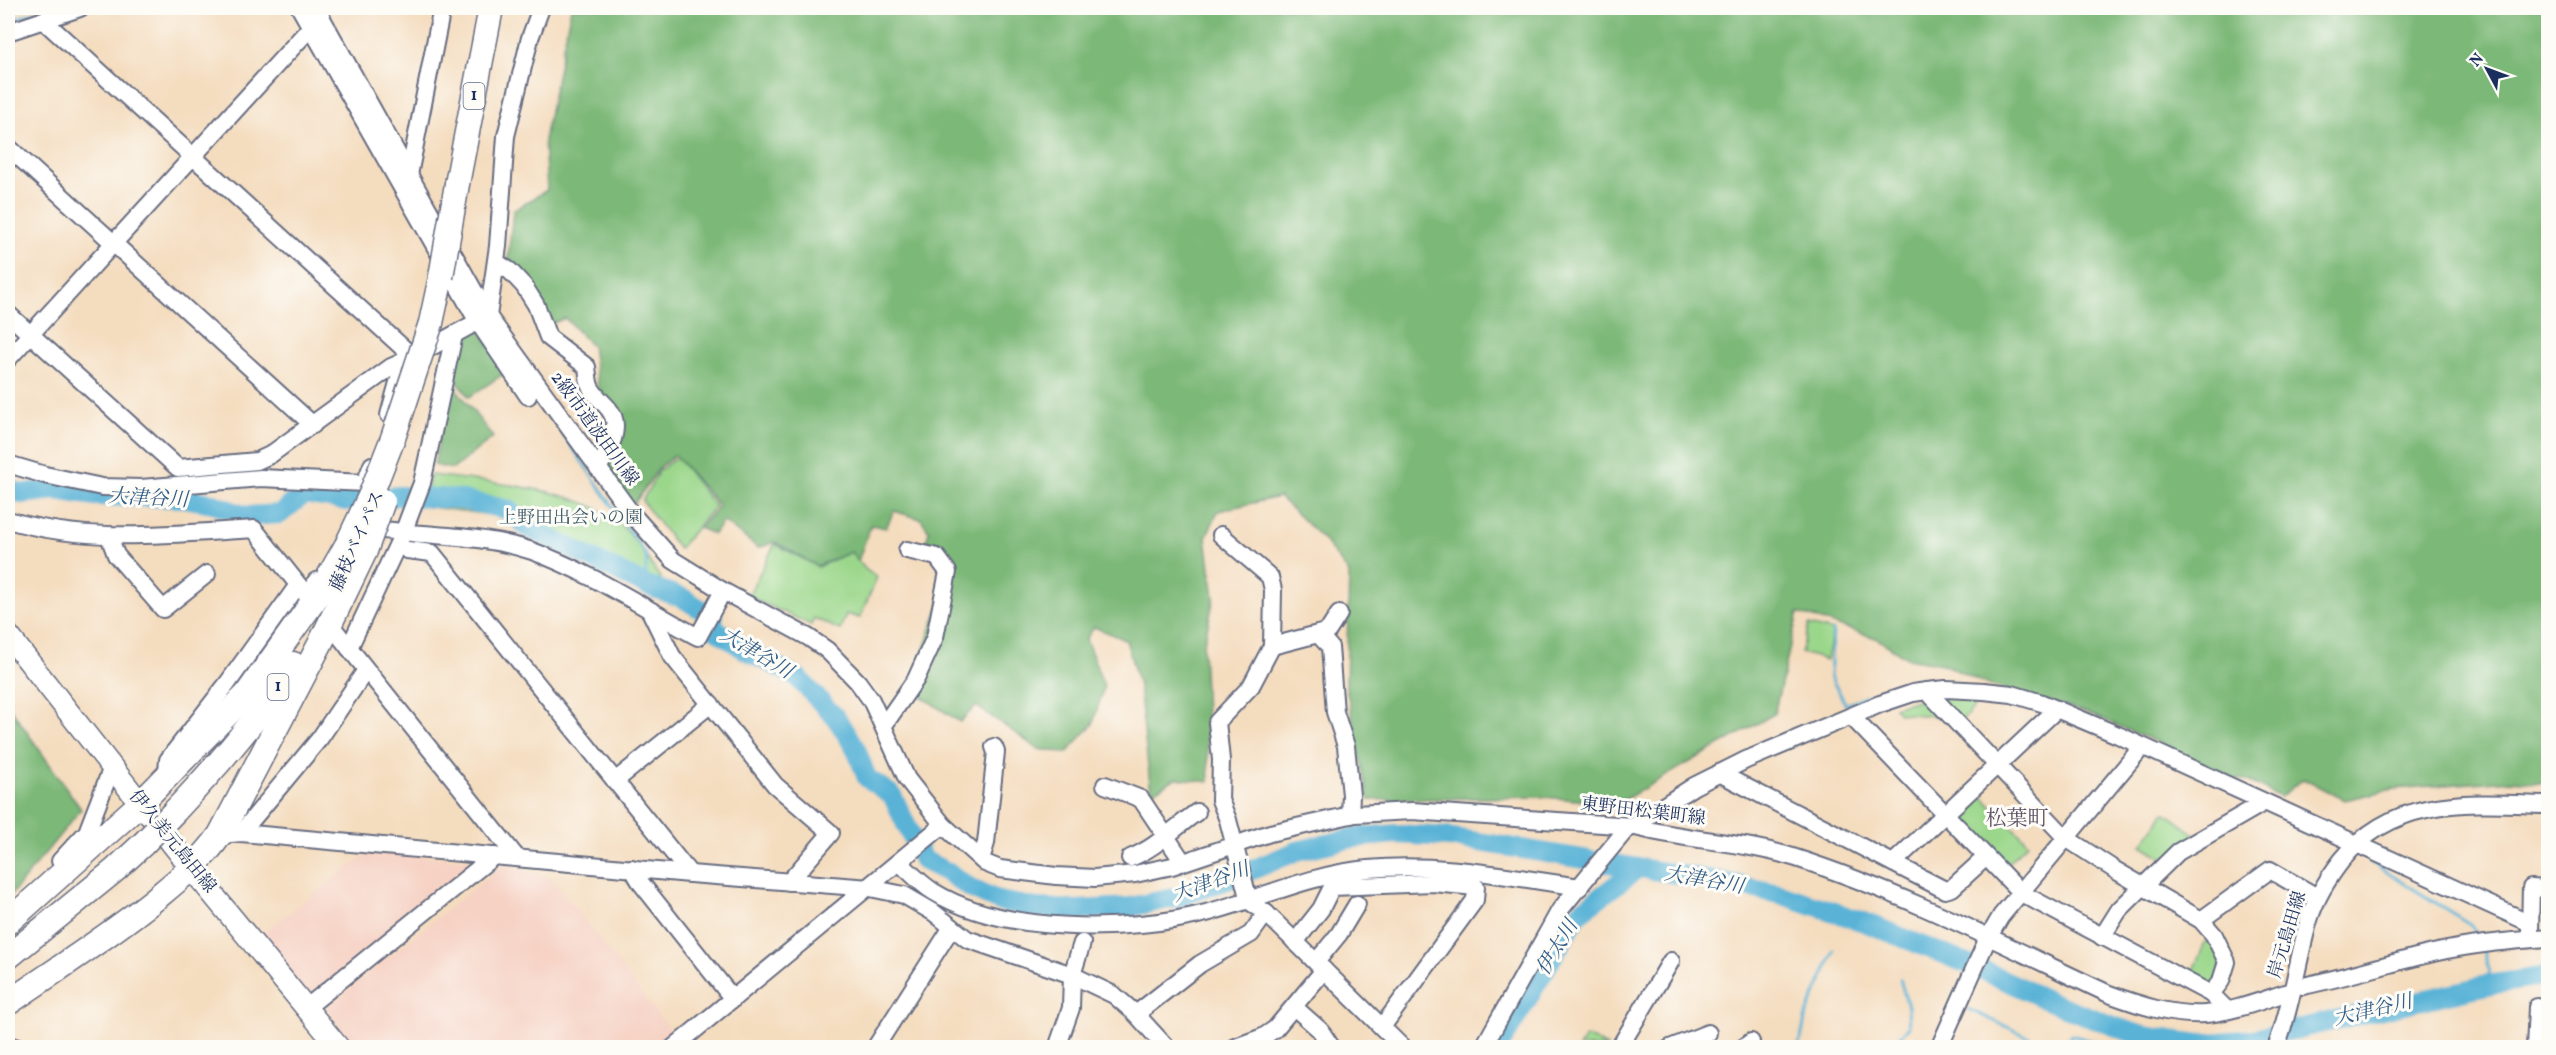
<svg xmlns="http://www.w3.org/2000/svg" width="2556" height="1055" font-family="Vollkorn,'Noto Serif JP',serif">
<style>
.built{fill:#f6d2c4}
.green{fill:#9bd78b;stroke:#5b8374;stroke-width:1.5}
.forest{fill:#7cb877;stroke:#4c746a;stroke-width:1.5}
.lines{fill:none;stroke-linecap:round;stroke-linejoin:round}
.stream{stroke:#5ab3d7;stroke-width:3}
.river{stroke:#5ab3d7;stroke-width:20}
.minor-casing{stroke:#676c80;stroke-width:20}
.major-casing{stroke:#676c80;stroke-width:24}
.highway-casing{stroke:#676c80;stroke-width:27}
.minor{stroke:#fff;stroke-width:16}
.major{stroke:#fff;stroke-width:21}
.highway{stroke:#fff;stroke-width:24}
.highway-bridge-casing{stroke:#676c80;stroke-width:27;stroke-linecap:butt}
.highway-bridge{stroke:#fff;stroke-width:24}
.labels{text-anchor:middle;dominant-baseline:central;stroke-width:6;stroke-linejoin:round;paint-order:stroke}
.shield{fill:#fdfcf7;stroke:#5f6c8c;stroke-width:1.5}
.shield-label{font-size:16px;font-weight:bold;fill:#1b2f5e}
.street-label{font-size:18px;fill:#1b2f5e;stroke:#fdfcf7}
.park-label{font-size:18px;fill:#3b5969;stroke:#fdfcf7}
.water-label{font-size:20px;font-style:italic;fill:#315d88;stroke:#fdfcf7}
.quarter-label{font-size:21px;fill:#60536a;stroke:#fdfcf7}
</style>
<rect width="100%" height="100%" fill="#fdfcf7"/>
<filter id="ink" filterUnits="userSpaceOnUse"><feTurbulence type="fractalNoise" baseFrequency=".0167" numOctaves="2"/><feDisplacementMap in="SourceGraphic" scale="12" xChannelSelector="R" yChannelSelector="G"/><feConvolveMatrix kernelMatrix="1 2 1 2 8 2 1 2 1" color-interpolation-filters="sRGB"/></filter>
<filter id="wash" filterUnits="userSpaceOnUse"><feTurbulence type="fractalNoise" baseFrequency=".008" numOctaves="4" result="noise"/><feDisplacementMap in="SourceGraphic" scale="24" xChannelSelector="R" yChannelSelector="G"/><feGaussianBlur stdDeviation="1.35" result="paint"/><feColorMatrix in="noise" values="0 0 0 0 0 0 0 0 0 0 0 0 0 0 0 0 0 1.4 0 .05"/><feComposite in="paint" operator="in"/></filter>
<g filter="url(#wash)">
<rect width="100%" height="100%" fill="#f4dcbe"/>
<g class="built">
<path d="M 369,852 L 480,861 L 314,1002 L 261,934 Z"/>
<path d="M 504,864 L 553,879 L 676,1038 L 664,1048 L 357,1047 L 325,1008 Z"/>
</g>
<g class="green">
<path d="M 677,457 L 715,506 L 679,549 L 642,501 L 659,471 Z"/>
<path d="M 431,475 C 486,483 582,486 623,527 C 638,541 649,562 661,579 L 656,584 L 571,539 L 516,518 L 423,506 Z"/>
<path d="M 775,544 L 818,567 L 851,552 L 866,570 L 877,577 L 860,618 L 846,614 L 840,630 L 814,618 L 811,625 L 748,596 Z"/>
<path d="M 1809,625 L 1833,631 L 1827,660 L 1801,653 Z"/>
<path d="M 1950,696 L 1976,698 L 1974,707 L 1960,723 L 1938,699 Z"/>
<path d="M 1925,698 L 1934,716 L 1899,713 L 1894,707 Z"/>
<path d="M 1977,791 L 2028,843 L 2003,868 L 1953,813 Z"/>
<path d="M 2165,812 L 2199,837 L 2166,860 L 2142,845 Z"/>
<path d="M 2206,941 L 2211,943 L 2222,963 L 2213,987 L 2189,979 Z"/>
<path d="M 1586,1037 L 1608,1047 L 1579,1047 Z"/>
</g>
<g class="forest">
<path d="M 571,8 L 2548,8 L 2548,783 L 2511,780 L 2393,789 L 2345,800 L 2303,779 L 2280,797 L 2246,780 L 2233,779 L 2166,746 L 2085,712 L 1988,685 L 1943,664 L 1907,658 L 1876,638 L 1798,613 L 1774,714 L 1617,804 L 1545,797 L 1369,800 L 1346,687 L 1349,573 L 1323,539 L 1279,497 L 1218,511 L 1206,537 L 1214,598 L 1203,647 L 1209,782 L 1176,778 L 1151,793 L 1139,686 L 1126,640 L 1094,627 L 1086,639 L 1104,686 L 1093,724 L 1067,753 L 1038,749 L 976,706 L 960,722 L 910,689 L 951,571 L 924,549 L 929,531 L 921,519 L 894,511 L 886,528 L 871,525 L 858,561 L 851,552 L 817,566 L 775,542 L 758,548 L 723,521 L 714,534 L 699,528 L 719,506 L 675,455 L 659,468 L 634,504 L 601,468 L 619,426 L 598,388 L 592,346 L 565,318 L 549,325 C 540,295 530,280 508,258 L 513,211 L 547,190 L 544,140 Z"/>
<path d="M 478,326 L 505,373 L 469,397 L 452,375 L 457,342 Z"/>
<path d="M 451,382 L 493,437 L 453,469 L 434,465 Z"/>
<path d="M 8,705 L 81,809 L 8,899 Z"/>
</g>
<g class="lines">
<g class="stream">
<path d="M 8,21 L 49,8"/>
<path d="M 554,421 L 646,555 L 646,585"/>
<path d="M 1833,631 L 1830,676 L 1846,705 L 1860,698 L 1907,687"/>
<path d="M 2370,862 L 2470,924 L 2481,939"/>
<path d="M 2484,951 L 2492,984"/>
<path d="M 1968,1009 L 2053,1048"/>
<path d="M 1797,1048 L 1801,1039 L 1805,1019 L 1834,950"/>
<path d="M 1884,1048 L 1894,1043 L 1909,1027 L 1908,1007 L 1900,979"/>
<path d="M 2065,1048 L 2071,1035 L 2116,1048"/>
<path d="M 2256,1048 L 2260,1038"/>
</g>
<g class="river">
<path d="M 8,488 L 21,494 L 55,490 L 95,496 L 184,498 L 211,503 L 246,516 L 280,514 L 304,494 L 346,501 L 399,496 L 458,499 L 509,510 L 527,527 L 646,585 L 683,598 L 713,617 L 714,628 L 745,650 L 797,677 L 836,718 L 856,749 L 867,778 L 892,795 L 923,860 L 949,873 L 970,888 L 999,901 L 1037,908 L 1077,910 L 1130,907 L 1179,897 L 1233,878 L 1297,851 L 1352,838 L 1396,834 L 1448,837 L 1720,881 L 1783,895 L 1864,922 L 1985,971 L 2056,1004 L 2119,1028 L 2143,1036 L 2199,1044 L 2254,1039 L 2487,985 L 2548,976"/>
<path d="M 1498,1048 L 1579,913 L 1638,868"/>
</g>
</g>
</g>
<g filter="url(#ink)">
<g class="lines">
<g class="minor-casing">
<g id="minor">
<path d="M 300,8 L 478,322 L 528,396"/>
<path d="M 316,8 L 488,316 L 631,513 L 673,560 L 723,591 L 808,637 L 827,650 L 858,682 L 871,700 L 907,779 L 943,825 L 985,863 L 1000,869 L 1056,876 L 1095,878 L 1135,874 L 1172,866 L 1270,833 L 1355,814 L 1412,811 L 1632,826 C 1686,841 1743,841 1796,858 C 1904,893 2006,946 2109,994 C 2139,1005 2172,1016 2205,1014 C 2234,1012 2265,999 2292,991"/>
<path d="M 43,20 L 413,357"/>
<path d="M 8,32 L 80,8"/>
<path d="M 8,147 L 313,425"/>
<path d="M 409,175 L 442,8"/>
<path d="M 496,262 L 510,271 L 524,286 L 536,305 L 548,337 L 587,367 C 588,373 588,381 590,386 C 593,394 602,401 608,408 C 624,426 609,451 598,468"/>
<path d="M 8,314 L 178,468 L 257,461 L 270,455 L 391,367 L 413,357 L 488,316 L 498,246 L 506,136 L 530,38 L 541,8"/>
<path d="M 8,359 L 311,27"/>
<path d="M 389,415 L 404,361"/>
<path d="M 8,464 L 45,475 L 102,487 L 141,488 L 261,478 L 365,483 L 372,465"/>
<path d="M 8,520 C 90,544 169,534 254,529 L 308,597 L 316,581"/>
<path d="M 364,530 C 384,528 403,533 423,534 C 460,537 497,539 532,551 C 590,572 644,608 698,637 L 723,591"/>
<path d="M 1221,535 L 1270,577 L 1273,590 L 1272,646 L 1251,686 L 1217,722 L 1221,760 L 1220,800 L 1228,820 L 1249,901 L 1266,913 L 1403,1048"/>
<path d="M 109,536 L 116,555 L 163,609 L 207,574"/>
<path d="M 407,550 L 432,553 L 690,874"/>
<path d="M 650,611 L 672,656 L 775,785 L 831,833 L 789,882"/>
<path d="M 334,629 L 517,858"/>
<path d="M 1318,634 L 1328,631 L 1339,614"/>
<path d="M 1272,646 L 1318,634 L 1330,647 L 1335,712 L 1346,746 L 1351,795 L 1350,815"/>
<path d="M 349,648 L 403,533 L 422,483 L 454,335"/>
<path d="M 1927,691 L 2066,838 L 2115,870 L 2201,920 L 2214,935 L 2227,962 L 2221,981 L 2211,994 L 2227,1010"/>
<path d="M 1851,716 L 2021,893 L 2211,994"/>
<path d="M 884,725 L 916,679 L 935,637 L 948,572 L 937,557 L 907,550"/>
<path d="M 167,771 L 168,760 L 227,684 L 298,585"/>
<path d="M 1719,773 L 1945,890 L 1952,888 L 1986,857"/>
<path d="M 615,781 L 711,704"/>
<path d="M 1105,785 L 1141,799 L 1183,862"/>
<path d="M 241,833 L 320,738 L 366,670"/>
<path d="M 220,835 L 241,833 L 690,874 L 870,888 L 904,895 L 933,912 L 967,939 L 1072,975 L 1114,995 L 1136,1014 L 1167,1048"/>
<path d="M 1130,858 C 1156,848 1174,828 1197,812"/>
<path d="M 981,859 L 986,843 L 996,752 L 994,747"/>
<path d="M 60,861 L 87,832 L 112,767"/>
<path d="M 900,863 C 911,873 921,884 934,892 C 1003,934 1129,933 1206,913 C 1259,899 1312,874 1368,869 C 1438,862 1510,877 1580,887"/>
<path d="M 1893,863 L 2057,709"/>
<path d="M 632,868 L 641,883 L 733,999"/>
<path d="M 2201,920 L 2270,870 L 2317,897"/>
<path d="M 2530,931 L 2531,888 L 2548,889"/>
<path d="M 2102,937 L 2119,910 L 2178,852 L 2263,803"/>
<path d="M 1295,942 L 1321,909 L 1332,887 L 1433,883 L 1476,887 L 1475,900 L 1382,1027"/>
<path d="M 1316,962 L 1339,934 L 1357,904"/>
<path d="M 2303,986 C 2347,977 2390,963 2433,953 C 2471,944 2510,941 2548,938"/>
<path d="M 1294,1007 L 1320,1030 L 1332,1048"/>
<path d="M 306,1008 L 494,856"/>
<path d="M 1136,1014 L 1200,964 L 1251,934 L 1266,913"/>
<path d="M 8,1045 L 18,1048"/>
<path d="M 673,1048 L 943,825"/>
<path d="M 875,1048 L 952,927"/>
<path d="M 1057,1048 L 1071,1008 L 1072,975 L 1082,943"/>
<path d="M 1233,1048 L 1263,1037 L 1275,1029 L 1324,970"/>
<path d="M 1483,1048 L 1560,910 L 1625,831 L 1694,786 L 1746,760 L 1880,704 L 1913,693 L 1927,691 L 1946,689 L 1984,691 L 2012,694 L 2042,703 L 2118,735 L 2530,923"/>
<path d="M 1619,1048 L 1671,961"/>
<path d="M 1670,1048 L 1708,1033"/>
<path d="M 1743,1048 L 1751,1042"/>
<path d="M 1939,1048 L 1987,940 L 2001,916 L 2142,747"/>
<path d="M 2276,1048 C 2292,1006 2297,962 2309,920 C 2316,897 2328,878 2342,860 C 2395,794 2473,803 2548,805"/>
<path d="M 2535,1048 L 2537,1007"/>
</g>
</g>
<g class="major-casing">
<path id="major" d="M 8,635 L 192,869 L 339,1048"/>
</g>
<g class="highway-casing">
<g id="highway">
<path d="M 457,184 L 491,8"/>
<path d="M 431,323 L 441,277"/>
<path d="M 175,811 C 218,765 259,718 293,664"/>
<path d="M 8,922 L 141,803 L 247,694 L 320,592 L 347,545"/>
<path d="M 8,957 L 115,870 L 143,844"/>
<path d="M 8,1003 C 57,969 108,937 155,899 C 179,879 202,861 220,835 L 320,644 L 365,551"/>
</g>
</g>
<use href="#minor" class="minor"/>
<use href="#major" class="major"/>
<use href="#highway" class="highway"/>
<g class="highway-bridge-casing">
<g id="highway-bridge">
<path d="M 441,277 L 457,184"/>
<path d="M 347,545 L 371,494 L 393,438 L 431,323"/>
<path d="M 365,551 L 383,501"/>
<path d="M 143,844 L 175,811"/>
</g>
</g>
<use href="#highway-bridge" class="highway-bridge"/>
</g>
</g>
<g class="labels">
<g class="shield">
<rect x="463.5" y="83" width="21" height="26" rx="4.5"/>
<rect x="267.5" y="674" width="21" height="26" rx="4.5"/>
</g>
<g class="shield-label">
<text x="474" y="96">1</text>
<text x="278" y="687">1</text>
</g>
<g class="street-label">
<text transform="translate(594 429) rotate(54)">2級市道波田川線</text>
<text transform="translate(358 541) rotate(-66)">藤枝バイパス</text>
<text transform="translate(1643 812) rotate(7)">東野田松葉町線</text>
<text transform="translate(172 842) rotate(51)">伊久美元島田線</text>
<text transform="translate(2288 935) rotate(-73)">岸元島田線</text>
</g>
<g class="park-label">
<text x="571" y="518">上野田出会いの園</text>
</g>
<g class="water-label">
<text transform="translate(148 499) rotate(3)">大津谷川</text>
<text transform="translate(756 654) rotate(31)">大津谷川</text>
<text transform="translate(1704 881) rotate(10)">大津谷川</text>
<text transform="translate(1211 883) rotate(-20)">大津谷川</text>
<text transform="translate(1558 948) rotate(-59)">伊太川</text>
<text transform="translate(2373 1011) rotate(-13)">大津谷川</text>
</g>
<g class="quarter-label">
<text x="2017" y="819">松葉町</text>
</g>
</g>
<rect width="2556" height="1055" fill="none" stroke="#fdfcf7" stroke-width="30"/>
<g transform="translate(2487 69) rotate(311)" stroke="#fdfcf7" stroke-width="4.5" paint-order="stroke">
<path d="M0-4.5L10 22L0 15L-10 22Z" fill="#1b2f5e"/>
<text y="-9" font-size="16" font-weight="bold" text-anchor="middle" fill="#1b2f5e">N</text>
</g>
</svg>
